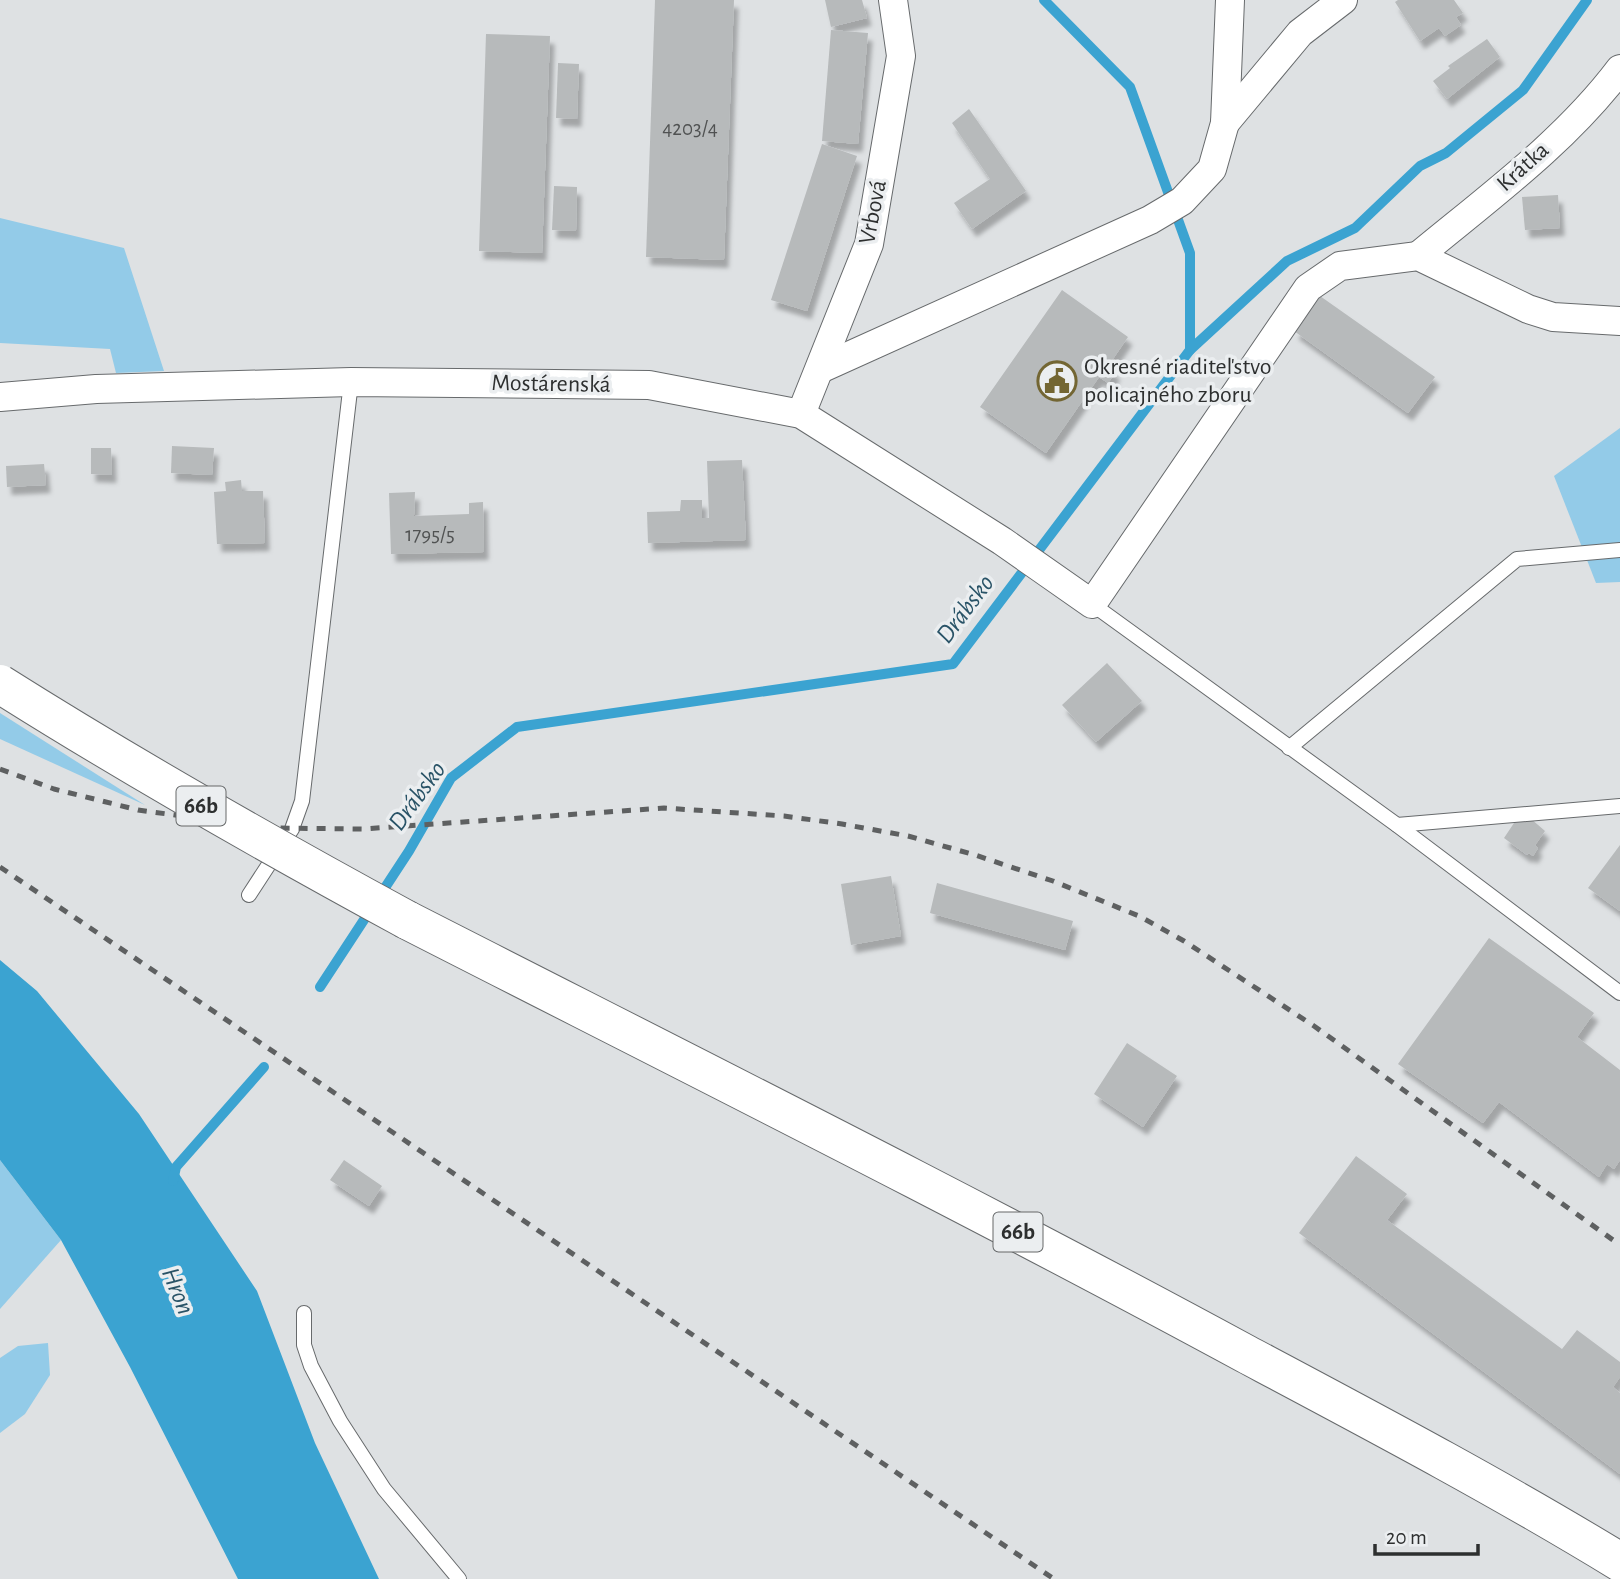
<svg xmlns="http://www.w3.org/2000/svg" width="1620" height="1579" font-family="'Alegreya Sans',sans-serif">
<style>
.green{fill:#93cbe8}
.water{fill:#3ba3d1}
.lines{fill:none;stroke-linecap:round;stroke-linejoin:round}
.stream{stroke:#3ba3d1;stroke-width:10}
.building{fill:#b7babb;filter:url(#shadow)}
.service-casing{stroke:#676a6c;stroke-width:16}
.minor-casing{stroke:#676a6c;stroke-width:30}
.primary-casing{stroke:#676a6c;stroke-width:40}
.service{stroke:#fff;stroke-width:14}
.minor{stroke:#fff;stroke-width:28}
.primary{stroke:#fff;stroke-width:38}
.rail{stroke:#5e6061;stroke-width:5;stroke-dasharray:9 9;stroke-linecap:butt}
.primary-bridge-casing{stroke:#676a6c;stroke-width:40;stroke-linecap:butt}
.primary-bridge{stroke:#fff;stroke-width:38}
.labels{text-anchor:middle;dominant-baseline:central;stroke-width:7;stroke-linejoin:round;paint-order:stroke}
.number-label{font-size:21px;fill:#505252}
.shield{fill:#ebeef0;stroke:#666869;stroke-width:2}
.shield-label{font-size:23px;font-weight:bold;fill:#2d2f2f}
.street-label{font-size:24px;fill:#2d2f2f;stroke:#ebeef0}
.poi-label{font-size:24px;fill:#2d2f2f;stroke:#ebeef0;text-anchor:start}
.water-label{font-size:26px;font-style:italic;fill:#295367;stroke:#ebeef0}
</style>
<defs>
<filter id="shadow"><feDropShadow dx="4.5" dy="8" stdDeviation="2" flood-color="#0004"/></filter>
</defs>
<rect width="100%" height="100%" fill="#dee1e3"/>
<g class="green">
<path d="M 0,218 L 124,248 L 164,371 L 116,373 L 110,349 L 0,343 Z"/>
<path d="M 1620,428 L 1620,582 L 1596,583 L 1554,476 Z"/>
<path d="M 0,713 L 145,805 L 0,739 Z"/>
<path d="M 0,1160 L 61,1240 L 0,1309 Z"/>
<path d="M 48,1343 L 50,1375 L 25,1414 L 0,1433 L 0,1358 L 18,1346 Z"/>
</g>
<path class="water" d="M 0,960 L 37,991 L 139,1114 L 257,1291 L 315,1443 L 379,1579 L 238,1579 L 130,1367 L 61,1240 L 0,1160 Z"/>
<g class="lines">
<g class="stream">
<path d="M 1190,350 L 1287,261 L 1355,228 L 1420,166 L 1446,153 L 1523,90 L 1587,0"/>
<path d="M 320,987 L 409,851 L 451,778 L 517,727 L 953,664 L 1190,350 L 1190,253 L 1130,87 L 1044,0"/>
<path d="M 173,1181 L 176,1167 L 264,1067"/>
</g>
</g>
<g class="building">
<path d="M 655,0 L 734,0 L 724,260 L 646,257 Z"/>
<path d="M 825,0 L 862,0 L 867,18 L 831,27 Z"/>
<path d="M 1398,0 L 1454,0 L 1463,13 L 1456,17 L 1461,25 L 1445,36 L 1439,28 L 1420,41 L 1395,2 Z"/>
<path d="M 831,30 L 868,33 L 858,144 L 822,141 Z"/>
<path d="M 486,34 L 550,36 L 542,253 L 479,251 Z"/>
<path d="M 1487,39 L 1500,57 L 1447,99 L 1433,81 L 1450,68 L 1448,66 Z"/>
<path d="M 558,63 L 579,64 L 577,119 L 556,118 Z"/>
<path d="M 969,109 L 1026,191 L 972,229 L 954,203 L 990,179 L 952,123 Z"/>
<path d="M 822,144 L 857,156 L 807,311 L 771,300 Z"/>
<path d="M 554,186 L 577,187 L 576,231 L 552,230 Z"/>
<path d="M 1558,195 L 1560,228 L 1525,230 L 1522,197 Z"/>
<path d="M 1062,290 L 1128,337 L 1108,366 L 1116,372 L 1108,383 L 1099,377 L 1046,453 L 980,407 Z"/>
<path d="M 1320,296 L 1435,377 L 1408,413 L 1294,331 Z"/>
<path d="M 172,446 L 214,448 L 212,475 L 171,473 Z"/>
<path d="M 91,448 L 111,448 L 112,475 L 91,474 Z"/>
<path d="M 742,460 L 746,540 L 648,543 L 647,512 L 680,511 L 681,500 L 702,500 L 702,518 L 709,518 L 707,461 Z"/>
<path d="M 44,464 L 46,485 L 7,487 L 6,466 Z"/>
<path d="M 241,480 L 242,491 L 263,491 L 265,543 L 217,544 L 214,492 L 226,491 L 225,482 Z"/>
<path d="M 415,492 L 414,516 L 469,514 L 469,503 L 483,502 L 484,552 L 391,554 L 389,493 Z"/>
<path d="M 1107,663 L 1142,701 L 1096,742 L 1062,705 Z"/>
<path d="M 1530,818 L 1545,831 L 1535,845 L 1538,848 L 1533,856 L 1529,853 L 1527,855 L 1504,838 L 1516,820 Z"/>
<path d="M 1620,845 L 1620,911 L 1588,888 Z"/>
<path d="M 891,876 L 901,936 L 851,945 L 841,884 Z"/>
<path d="M 937,883 L 1073,921 L 1065,950 L 930,913 Z"/>
<path d="M 1489,938 L 1594,1013 L 1577,1037 L 1620,1070 L 1620,1160 L 1614,1169 L 1607,1164 L 1599,1177 L 1499,1102 L 1483,1123 L 1398,1064 Z"/>
<path d="M 1127,1043 L 1177,1076 L 1143,1127 L 1094,1094 Z"/>
<path d="M 1356,1156 L 1407,1194 L 1387,1220 L 1562,1349 L 1577,1330 L 1620,1362 L 1620,1377 L 1613,1387 L 1620,1393 L 1620,1474 L 1299,1233 Z"/>
<path d="M 344,1160 L 382,1186 L 369,1206 L 330,1180 Z"/>
</g>
<g class="lines">
<g class="service-casing">
<g id="service">
<path d="M 1092,604 L 1397,825 L 1620,993"/>
<path d="M 1289,748 L 1517,559 L 1620,550"/>
<path d="M 1397,825 L 1620,806"/>
<path d="M 249,895 L 292,829 L 302,801 L 351,382"/>
<path d="M 304,1313 L 304,1345 L 311,1366 L 340,1421 L 384,1489 L 459,1579"/>
</g>
</g>
<g class="minor-casing">
<g id="minor">
<path d="M 1225,123 L 1300,33 L 1343,0"/>
<path d="M 1418,256 C 1488,198 1565,142 1620,69"/>
<path d="M 820,369 L 1150,220 L 1182,201 L 1212,169 L 1225,123 L 1230,0"/>
<path d="M 0,397 L 96,389 L 351,382 L 649,385 L 801,414 L 1002,541 L 1092,604 L 1308,288 L 1340,266 L 1418,256 L 1528,309 L 1553,317 L 1620,321"/>
<path d="M 801,414 L 869,244 L 901,56 L 893,0"/>
</g>
</g>
<g class="primary-casing">
<path id="primary" d="M 407,920 C 687,1063 969,1204 1246,1354 C 1372,1421 1499,1488 1620,1562"/>
</g>
<use href="#service" class="service"/>
<use href="#minor" class="minor"/>
<use href="#primary" class="primary"/>
<g class="rail">
<path d="M 0,769 L 54,789 L 138,810 L 270,828 L 362,829 L 664,808 L 784,816 L 842,824 L 908,836 L 975,855 L 1053,881 L 1139,916 L 1184,941 L 1314,1026 L 1620,1245"/>
<path d="M 0,867 L 1054,1579"/>
</g>
<g class="primary-bridge-casing">
<path id="primary-bridge" d="M 0,684 C 133,768 269,845 407,920"/>
</g>
<use href="#primary-bridge" class="primary-bridge"/>
</g>
<defs>
<g id="civic-ring" transform="scale(2.0125)"><circle r="9.5" fill="#ebeef0" stroke="#736633" stroke-width="1.5"/><path d="M-.6-6.5H3V-4.5H.6V-3L4-1V1h2V6H-6V1h2V-1L-.6-3ZM-1.2 2.5V6h2.4V2.5Z" fill="#736633"/></g>
</defs>
<g fill-rule="evenodd">
<use href="#civic-ring" x="1057" y="381"/>
</g>
<g class="labels">
<g class="number-label">
<text x="690" y="128">4203/4</text>
<text x="430" y="534">1795/5</text>
</g>
<g class="shield">
<rect x="176.5" y="786.5" width="49" height="39" rx="5"/>
<rect x="993.5" y="1212.5" width="49" height="39" rx="5"/>
</g>
<g class="shield-label">
<text x="201" y="806">66b</text>
<text x="1018" y="1232">66b</text>
</g>
<g class="street-label">
<text transform="translate(1523 167) rotate(-42)">Krátka</text>
<text transform="translate(873 212) rotate(-79)">Vrbová</text>
<text transform="translate(551 384) rotate(1)">Mostárenská</text>
</g>
<g class="poi-label">
<text x="1084" y="367">Okresné riaditeľstvo<tspan x="1084" dy="28">policajného zboru</tspan></text>
</g>
<g class="water-label">
<text transform="translate(965 609) rotate(-53)">Drábsko</text>
<text transform="translate(417 796) rotate(-54)">Drábsko</text>
<text transform="translate(178 1291) rotate(68)">Hron</text>
</g>
</g>
<path d="M1375 1544v10h103v-10" fill="none" stroke="#2d2f2f" stroke-width="3.5"/>
<text x="1386" y="1544" font-size="21" fill="#2d2f2f" stroke="#ebeef0" stroke-width="5" paint-order="stroke">20 m</text>
</svg>
